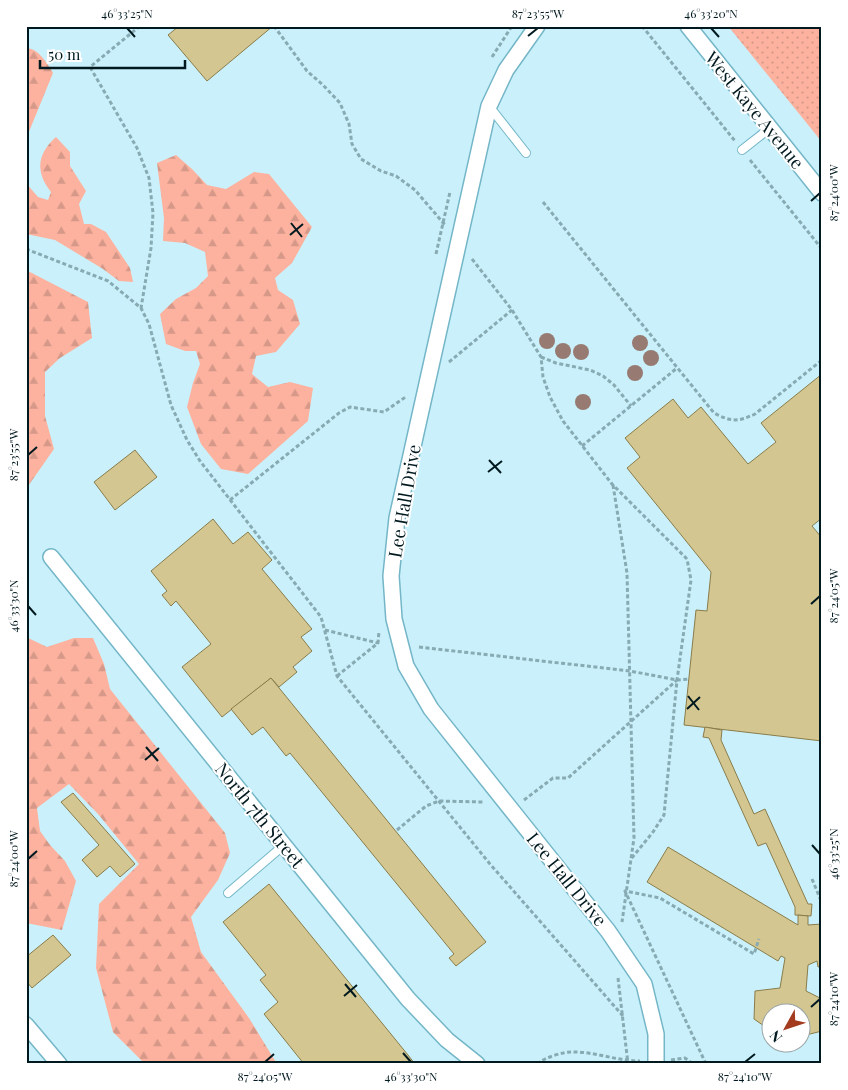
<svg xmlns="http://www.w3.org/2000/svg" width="848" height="1090" font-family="'Playfair Display',serif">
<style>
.green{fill:url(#green-dots)}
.forest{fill:url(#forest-firs)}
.building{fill:#d3c691;stroke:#897c4a}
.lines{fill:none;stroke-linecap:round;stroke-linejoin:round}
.lane-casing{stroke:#74b6c7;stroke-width:10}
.street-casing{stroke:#74b6c7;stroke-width:18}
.path{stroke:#87aab3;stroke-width:3;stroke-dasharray:4 2.5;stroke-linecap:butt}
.lane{stroke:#fff;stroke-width:8}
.street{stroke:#fff;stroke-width:15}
.tree{fill:#977b73}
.ticks{fill:none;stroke:#00191f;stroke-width:2}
.labels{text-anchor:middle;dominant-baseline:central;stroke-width:4;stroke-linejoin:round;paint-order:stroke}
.street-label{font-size:18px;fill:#00191f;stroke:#fff}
.neatline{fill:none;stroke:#00191f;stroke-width:2}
.ticks-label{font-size:12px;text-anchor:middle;fill:#00191f}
</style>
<defs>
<pattern id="green-dots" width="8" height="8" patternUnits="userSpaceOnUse" patternTransform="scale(1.25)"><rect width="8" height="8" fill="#fcb29e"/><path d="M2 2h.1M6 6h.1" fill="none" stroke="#d69888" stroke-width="1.8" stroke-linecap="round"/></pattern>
<pattern id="forest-firs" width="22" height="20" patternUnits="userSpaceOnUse" patternTransform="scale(1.25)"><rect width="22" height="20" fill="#fcb29e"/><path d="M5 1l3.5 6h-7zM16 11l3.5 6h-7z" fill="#d69888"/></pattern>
</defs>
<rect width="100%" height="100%" fill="#caf1fb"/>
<path class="green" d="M 728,26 L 822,26 L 822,142 Z"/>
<g class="forest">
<path d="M 26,48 C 38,48 47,63 53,73 L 26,139 Z"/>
<path d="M 56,137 L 70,152 L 70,166 L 86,191 L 79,204 L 84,224 L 91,224 L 106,232 L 130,268 L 133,282 L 119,281 L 103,269 L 55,240 L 26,234 L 26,183 L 38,197 L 48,200 L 51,192 C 35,172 37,154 56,137 Z"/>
<path d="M 176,155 L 192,169 L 207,185 L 226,189 L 254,172 L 269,174 L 312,227 L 292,263 L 275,278 L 278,290 L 293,300 L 300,324 L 276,352 L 256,356 L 252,374 L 268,387 L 290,382 L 313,388 L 308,421 L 248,474 L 221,469 L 201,444 L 187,407 L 193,383 L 200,364 L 196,351 L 185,351 L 166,344 L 160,314 L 176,299 L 196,288 L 208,276 L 205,252 L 185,243 L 163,241 L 164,218 L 157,163 Z"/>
<path d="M 26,270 L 88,302 L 92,338 L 60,358 L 45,372 L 45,416 L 54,449 L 26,489 Z"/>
<path d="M 26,637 L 47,647 L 74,638 L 93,638 L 104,664 L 110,689 L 225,833 L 230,853 L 218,880 L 191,917 L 201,952 L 249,1018 L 277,1064 L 145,1064 L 113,1032 L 96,968 L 99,904 L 139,864 L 98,814 L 69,784 L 37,808 L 40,831 L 50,845 L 65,861 L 76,881 L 62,930 L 26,923 Z"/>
</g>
<g class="building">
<path d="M 179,26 L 273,26 L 207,81 L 168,35 Z"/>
<path d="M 822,374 L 822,518 L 812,526 L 822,538 L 822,741 L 684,725 L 696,610 L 707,611 L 711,572 L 627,468 L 640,457 L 625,438 L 673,399 L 688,418 L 701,407 L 748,464 L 776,442 L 761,423 Z"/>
<path d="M 135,450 L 157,477 L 115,510 L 94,482 Z"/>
<path d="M 213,519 L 233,544 L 248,532 L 272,560 L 262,569 L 312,629 L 301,637 L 312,651 L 293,667 L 297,672 L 279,687 L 271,678 L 222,717 L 182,667 L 211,644 L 176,601 L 171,606 L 162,595 L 167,591 L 151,571 Z"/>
<path d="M 271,678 L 486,942 L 456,966 L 449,958 L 454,954 L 290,753 L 286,756 L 263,727 L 252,735 L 231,709 Z"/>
<path d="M 705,727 L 722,730 L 721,740 L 754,814 L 765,809 L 808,904 L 812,904 L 811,916 L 795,915 L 795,907 L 766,843 L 758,846 L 709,738 L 703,737 Z"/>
<path d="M 73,793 L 135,864 L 120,877 L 110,866 L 97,877 L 82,860 L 99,845 L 61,802 Z"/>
<path d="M 668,847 L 798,925 L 798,915 L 808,916 L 808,925 L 822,924 L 822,966 L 818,967 L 817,961 L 808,965 L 806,991 L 822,999 L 822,1031 L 806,1035 L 800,1042 L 800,1012 L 770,1012 L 770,1039 L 767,1028 L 754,1019 L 755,991 L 780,988 L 785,958 L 781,956 L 778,961 L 647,882 Z"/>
<path d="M 269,884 L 408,1055 L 415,1064 L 304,1064 L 264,1014 L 278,1002 L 260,980 L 266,975 L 223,922 Z"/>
<path d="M 53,935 L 71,955 L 32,988 L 26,981 L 26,957 Z"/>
<path d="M 774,1042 L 800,1042 L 791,1047 L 784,1048 Z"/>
</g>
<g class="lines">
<g class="lane-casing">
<g id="lane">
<path d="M 489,106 L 526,153"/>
<path d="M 742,150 L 770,128"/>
<path d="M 228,893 L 284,845"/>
</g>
</g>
<g class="street-casing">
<g id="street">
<path d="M 537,26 L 506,70 L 489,106 L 397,518 L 391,576 L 394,619 L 406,666 L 431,709 L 608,931 L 644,984 L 656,1034 L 656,1064"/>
<path d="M 688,26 L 822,193"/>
<path d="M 51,557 L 408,999 L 447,1040 L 477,1064"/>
<path d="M 26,1025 L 59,1064"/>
</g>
</g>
<g class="path">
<path d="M 140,26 L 90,67 L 137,148 L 149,178 L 153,213 L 151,248 L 141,308"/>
<path d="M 274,26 L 307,71 L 323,85 L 340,103 L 349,124 L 352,144 L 361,159 L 381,171 L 396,176 L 415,190 L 445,225"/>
<path d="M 642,26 L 735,141"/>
<path d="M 492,57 L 512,26"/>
<path d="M 750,160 L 822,249"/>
<path d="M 543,202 L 714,413 C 731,422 738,422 755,414 L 822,360"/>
<path d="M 26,249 L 108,281 L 141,308 L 149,324 L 171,405 L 187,440 L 200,461 L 321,617 L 337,676 L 490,864 L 623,1016"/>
<path d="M 436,254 L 450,192"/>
<path d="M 472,259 L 512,310 L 541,357 L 543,377 L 550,397 L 563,421 L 612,484 L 687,559 L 691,580 L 677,680"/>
<path d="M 541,357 L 556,363 L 590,370 L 603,376 L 614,385 L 631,406"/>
<path d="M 449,362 L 512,310"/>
<path d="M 582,446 L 677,368"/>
<path d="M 613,485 L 627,573 L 634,838 L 622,922"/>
<path d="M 230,500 L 339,413 L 350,407 L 384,412 L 407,396"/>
<path d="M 325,630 L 378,643"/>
<path d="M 419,647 L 630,671 L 677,680 L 689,679"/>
<path d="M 337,676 L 378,643 L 379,631"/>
<path d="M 524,800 L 553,778 L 568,778 L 677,680 L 664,815 L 653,832 L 631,859"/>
<path d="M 397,830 L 426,806 L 439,801 L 483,802"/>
<path d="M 812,879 L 822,903"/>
<path d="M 821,976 L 822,977"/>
<path d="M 618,978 L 628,1064"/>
<path d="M 671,1060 L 685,1058 L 693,1064"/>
<path d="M 537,1064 C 544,1058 564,1051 574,1052 C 596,1052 617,1061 640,1061"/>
<path d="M 706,1064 L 625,891 L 660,898 L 754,954 L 759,939"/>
</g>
<use href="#lane" class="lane"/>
<use href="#street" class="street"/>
</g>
<g class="tree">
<circle cx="547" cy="341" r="8"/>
<circle cx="640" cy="343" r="8"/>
<circle cx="563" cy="351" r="8"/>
<circle cx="581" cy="352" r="8"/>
<circle cx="651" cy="358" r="8"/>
<circle cx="635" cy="373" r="8"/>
<circle cx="583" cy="402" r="8"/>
</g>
<path class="ticks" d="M 127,28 L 135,37M 711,28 L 719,37M 528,36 L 538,28M 811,201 L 820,193M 291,223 L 302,237M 290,235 L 303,224M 28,455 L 37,447M 489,460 L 501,473M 488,472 L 502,461M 811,604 L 820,596M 28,606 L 36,615M 688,696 L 699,710M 687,709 L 700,697M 146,747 L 158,761M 145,760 L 159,748M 812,845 L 820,854M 28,859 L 37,851M 345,984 L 356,997M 344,996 L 357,985M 811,1007 L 820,999M 403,1053 L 411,1062M 265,1062 L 274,1054M 745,1062 L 755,1054"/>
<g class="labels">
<g class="street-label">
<text transform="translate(755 110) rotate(51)">West Kaye Avenue</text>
<text transform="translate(404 501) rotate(-80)">Lee Hall Drive</text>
<text transform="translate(260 815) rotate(51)">North 7th Street</text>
<text transform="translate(567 879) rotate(51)">Lee Hall Drive</text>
</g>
</g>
<rect width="848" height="1090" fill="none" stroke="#ffffff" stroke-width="55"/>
<g transform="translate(786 1028) rotate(230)"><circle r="24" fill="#ffffff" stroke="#99a3a5"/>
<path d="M0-4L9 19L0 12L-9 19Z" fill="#a33b1f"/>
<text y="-8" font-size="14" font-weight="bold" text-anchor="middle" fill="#00191f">N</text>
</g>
<path d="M40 60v8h145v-8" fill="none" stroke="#00191f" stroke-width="2.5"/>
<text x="48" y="60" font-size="15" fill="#00191f" stroke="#ffffff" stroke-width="4" paint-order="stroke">50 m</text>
<rect x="28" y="28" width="792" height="1034" class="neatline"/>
<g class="ticks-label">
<text x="127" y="18">46°33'25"N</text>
<text x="538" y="18">87°23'55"W</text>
<text x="711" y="18">46°33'20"N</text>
<text transform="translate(834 193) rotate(-90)" y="4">87°24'00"W</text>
<text transform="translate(14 455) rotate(-90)" y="4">87°23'55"W</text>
<text transform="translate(834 596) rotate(-90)" y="4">87°24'05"W</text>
<text transform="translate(14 606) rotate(-90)" y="4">46°33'30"N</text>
<text transform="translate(834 854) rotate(-90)" y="4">46°33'25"N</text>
<text transform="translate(14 859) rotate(-90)" y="4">87°24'00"W</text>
<text transform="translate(834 999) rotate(-90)" y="4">87°24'10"W</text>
<text x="265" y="1081">87°24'05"W</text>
<text x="411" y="1081">46°33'30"N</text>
<text x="745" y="1081">87°24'10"W</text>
</g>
</svg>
